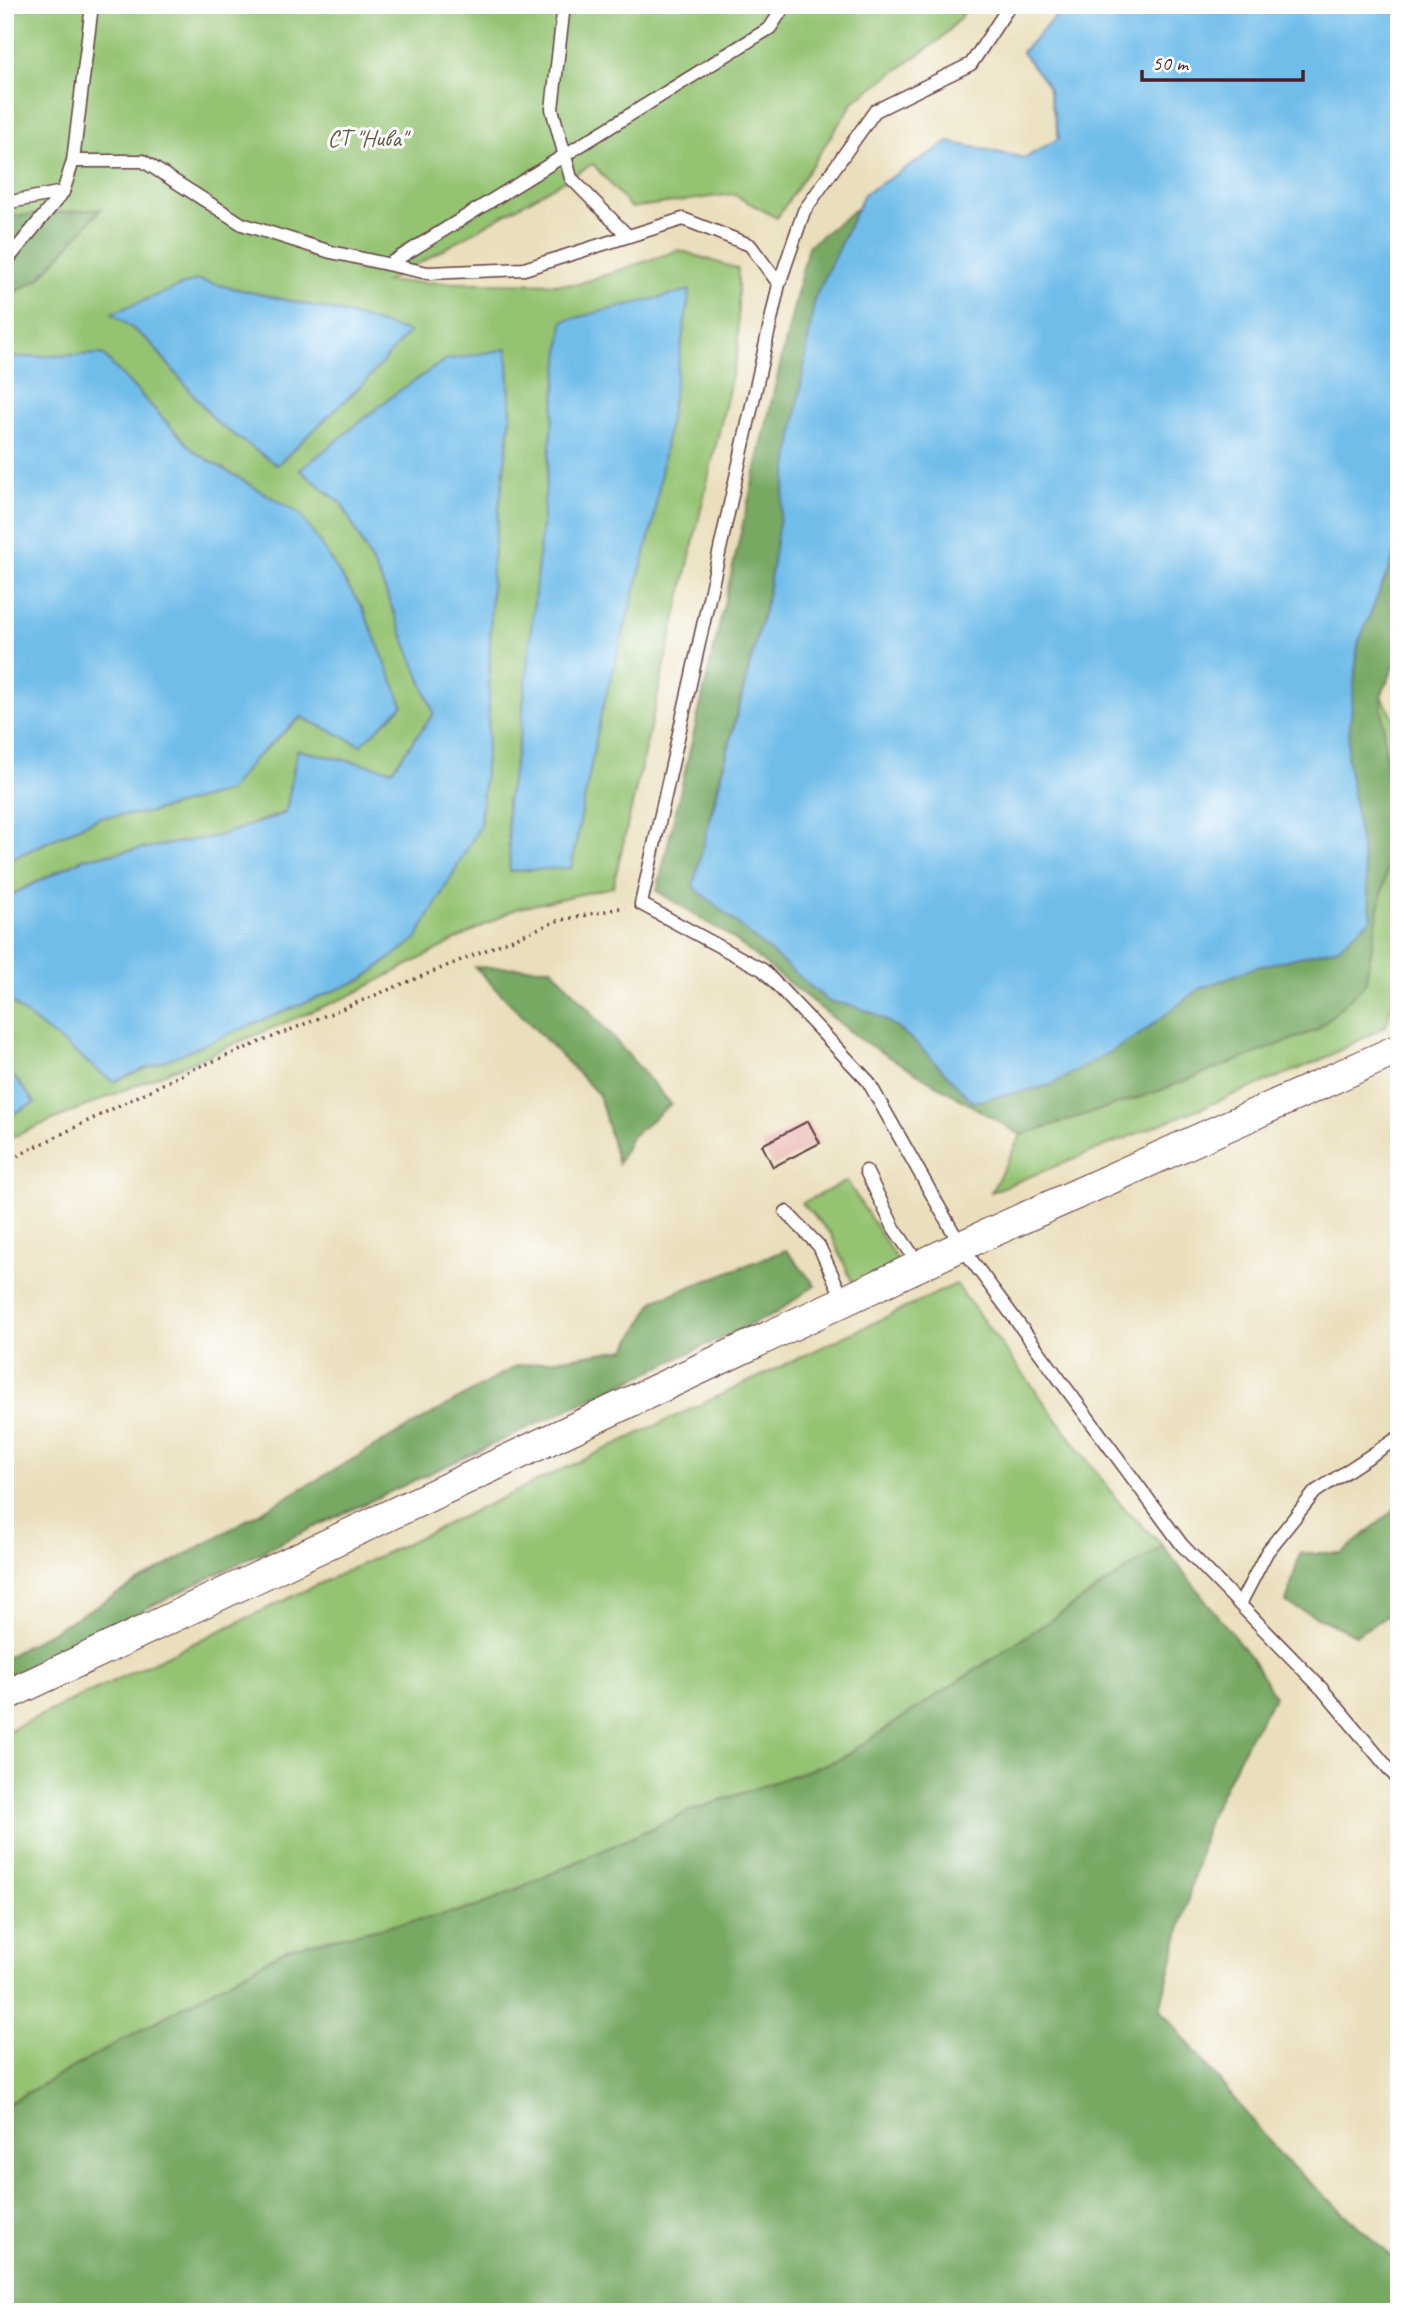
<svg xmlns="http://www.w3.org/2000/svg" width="1404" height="2317" font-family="Caveat,sans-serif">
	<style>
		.green { fill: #94c372; stroke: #6f714e; stroke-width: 2; fill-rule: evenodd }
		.forest { fill: #77a964; stroke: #606448; stroke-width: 2 }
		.water { fill: #71bdea; stroke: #5e6e8a; stroke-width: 2 }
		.building { fill: #e9b2ac }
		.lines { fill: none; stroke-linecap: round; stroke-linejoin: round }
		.service-casing { stroke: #623c41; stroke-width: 15 }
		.tertiary-casing { stroke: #623c41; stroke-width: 32 }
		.path { stroke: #623c41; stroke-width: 3.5; stroke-dasharray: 2 5; stroke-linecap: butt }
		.service { stroke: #fff; stroke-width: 12 }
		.tertiary { stroke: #fff; stroke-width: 30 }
		.labels { text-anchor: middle; stroke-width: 6; stroke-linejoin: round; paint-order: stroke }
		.park-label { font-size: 24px; fill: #645844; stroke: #fff }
	</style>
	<rect width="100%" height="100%" fill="#fff"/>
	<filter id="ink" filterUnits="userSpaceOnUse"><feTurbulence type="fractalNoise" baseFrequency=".0143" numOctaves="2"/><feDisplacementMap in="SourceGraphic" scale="14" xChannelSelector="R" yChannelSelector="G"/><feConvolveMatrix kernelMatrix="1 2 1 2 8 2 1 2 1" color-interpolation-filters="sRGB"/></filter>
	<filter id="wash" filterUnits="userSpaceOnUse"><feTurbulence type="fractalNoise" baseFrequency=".00686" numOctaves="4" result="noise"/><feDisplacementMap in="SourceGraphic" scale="28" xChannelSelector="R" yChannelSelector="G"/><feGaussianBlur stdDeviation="1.57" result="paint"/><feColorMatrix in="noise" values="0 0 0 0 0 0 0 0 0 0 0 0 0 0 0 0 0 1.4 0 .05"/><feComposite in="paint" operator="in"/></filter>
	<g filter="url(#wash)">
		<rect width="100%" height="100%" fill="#eadfbc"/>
		<!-- green -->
		<g class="green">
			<path d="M 5,5 L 971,5 L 942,38 L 854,101 L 777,218 L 733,194 L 631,208 L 593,164 L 386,282 L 578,284 L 679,250 L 738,269 L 738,350 L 613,887 L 515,909 L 351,995 L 5,1140 L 5,1117 L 35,1103 L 5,1066 L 5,995 L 21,1011 L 363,979 L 416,939 L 480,826 L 488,734 L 492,564 L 511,415 L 507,349 L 300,470 L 342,504 L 381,580 L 434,713 L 392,770 L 297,750 L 286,812 L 219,836 L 85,858 L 5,898 L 5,862 L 100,817 L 147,813 L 229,791 L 253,760 L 301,717 L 361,745 L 301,515 L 195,452 L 102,354 L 5,358 L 5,297 L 39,279 L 100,210 L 5,217 ZM 196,280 L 340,312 L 409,332 L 217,423 L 150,342 L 113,313 ZM 601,714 L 571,867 L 510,871 L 507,802 L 520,736 Z"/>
			<polygon points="1381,696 1399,727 1399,978 1386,1026 1321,1060 991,1192 1021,1135 1317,1030 1392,841"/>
			<polygon points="847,1181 905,1273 858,1295 831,1234 802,1203"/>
			<polygon points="956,1284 1121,1505 1163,1546 840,1759 688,1812 477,1907 289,1948 5,2105 5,1732"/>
		</g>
		<!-- forest -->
		<g class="forest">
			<path d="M 857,208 L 815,298 L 767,599 L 709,819 L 829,1002 C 894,1006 930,1058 973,1102 L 1136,1037 L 1199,989 L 1372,918 L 1347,756 L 1358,644 L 1399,544 L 1399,655 L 1381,696 L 1392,841 L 1365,984 L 1317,1030 L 1156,1092 L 1021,1135 L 861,1040 L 731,937 L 657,891 L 808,246 Z"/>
			<polygon points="101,209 39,279 5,297 5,217"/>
			<polygon points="475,967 552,968 671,1104 631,1137 618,1164 599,1095"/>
			<polygon points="786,1250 815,1285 776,1313 284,1541 5,1678 5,1658 516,1366 626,1349 655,1300"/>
			<polygon points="1399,1506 1399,1608 1356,1635 1286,1603 1300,1553 1342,1553"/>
			<polygon points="1163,1546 1251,1658 1275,1696 1249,1738 1208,1820 1160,2009 1283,2158 1399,2263 1399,2312 5,2312 5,2105 289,1948 477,1907 688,1812 840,1759"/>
		</g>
		<!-- water -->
		<g class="water">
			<path d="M 1066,5 L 1399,6 L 1399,544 L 1358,644 L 1347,756 L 1372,918 L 1337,948 L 1253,968 L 1199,989 L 1136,1037 L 1051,1085 L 973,1102 C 930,1059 894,1006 829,1002 L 693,886 L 767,599 L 815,298 L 864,194 L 949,142 L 1025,158 L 1059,138 L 1048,86 L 1022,52 Z"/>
			<polygon points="196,280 340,312 409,332 367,380 277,465 217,423 150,342 112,313"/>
			<polygon points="690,290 653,524 601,714 571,868 510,871 507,802 520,736 563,321"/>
			<polygon points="507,349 511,415 492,564 488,734 480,826 416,939 363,979 113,1082 21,1011 5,995 5,898 85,858 219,836 286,813 297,750 392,770 434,713 381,580 342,504 300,470 396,393 446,360"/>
			<polygon points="102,354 195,452 301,515 363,609 403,705 361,745 301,717 253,760 229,791 147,813 100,817 5,862 5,358"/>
			<polygon points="5,1066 35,1103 5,1117"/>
		</g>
		<g id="blocks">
			<!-- building -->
			<polygon class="building" points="808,1121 820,1143 773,1167 762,1145"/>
		</g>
	</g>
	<g filter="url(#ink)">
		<use href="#blocks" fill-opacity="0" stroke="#623c41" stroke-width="2"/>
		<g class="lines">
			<!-- service casing -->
			<g class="service-casing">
				<g id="service">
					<polyline points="92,5 73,161 143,161 242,224 331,252 428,273 524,269 683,219 750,245 779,284 641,904 763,970 868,1081 961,1246 1182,1545 1322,1689 1399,1781"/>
					<polyline points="564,5 552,109 571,178 628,236"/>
					<polyline points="5,203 63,192 73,161"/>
					<polyline points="5,263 63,192"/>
					<polyline points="389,264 770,28 785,5"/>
					<polyline points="779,284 804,211 875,111 971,64 1010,5"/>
					<polyline points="866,1171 894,1228 920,1266"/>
					<polyline points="786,1212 819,1246 844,1301"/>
					<polyline points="1240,1604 1267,1552 1315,1492 1399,1437"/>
				</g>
			</g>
			<!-- tertiary casing -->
			<g class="tertiary-casing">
				<polyline id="tertiary" points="5,1696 961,1246 1399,1049"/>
			</g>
			<!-- path -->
			<polyline class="path" points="5,1162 187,1072 557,921 625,907"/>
			<!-- service -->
			<use href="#service" class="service"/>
			<!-- tertiary -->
			<use href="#tertiary" class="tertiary"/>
		</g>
	</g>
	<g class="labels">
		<!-- park labels -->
		<g class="park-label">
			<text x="367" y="146">СТ "Нива"</text>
		</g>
	</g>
	<!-- margin -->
	<rect width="1404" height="2317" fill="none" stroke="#fff" stroke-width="28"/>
	<!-- scale -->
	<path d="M1142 70v10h161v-10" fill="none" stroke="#4a1f2b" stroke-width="3.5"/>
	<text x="1152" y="70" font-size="21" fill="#4a1f2b" stroke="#ffffff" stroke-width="5" paint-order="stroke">50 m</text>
</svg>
